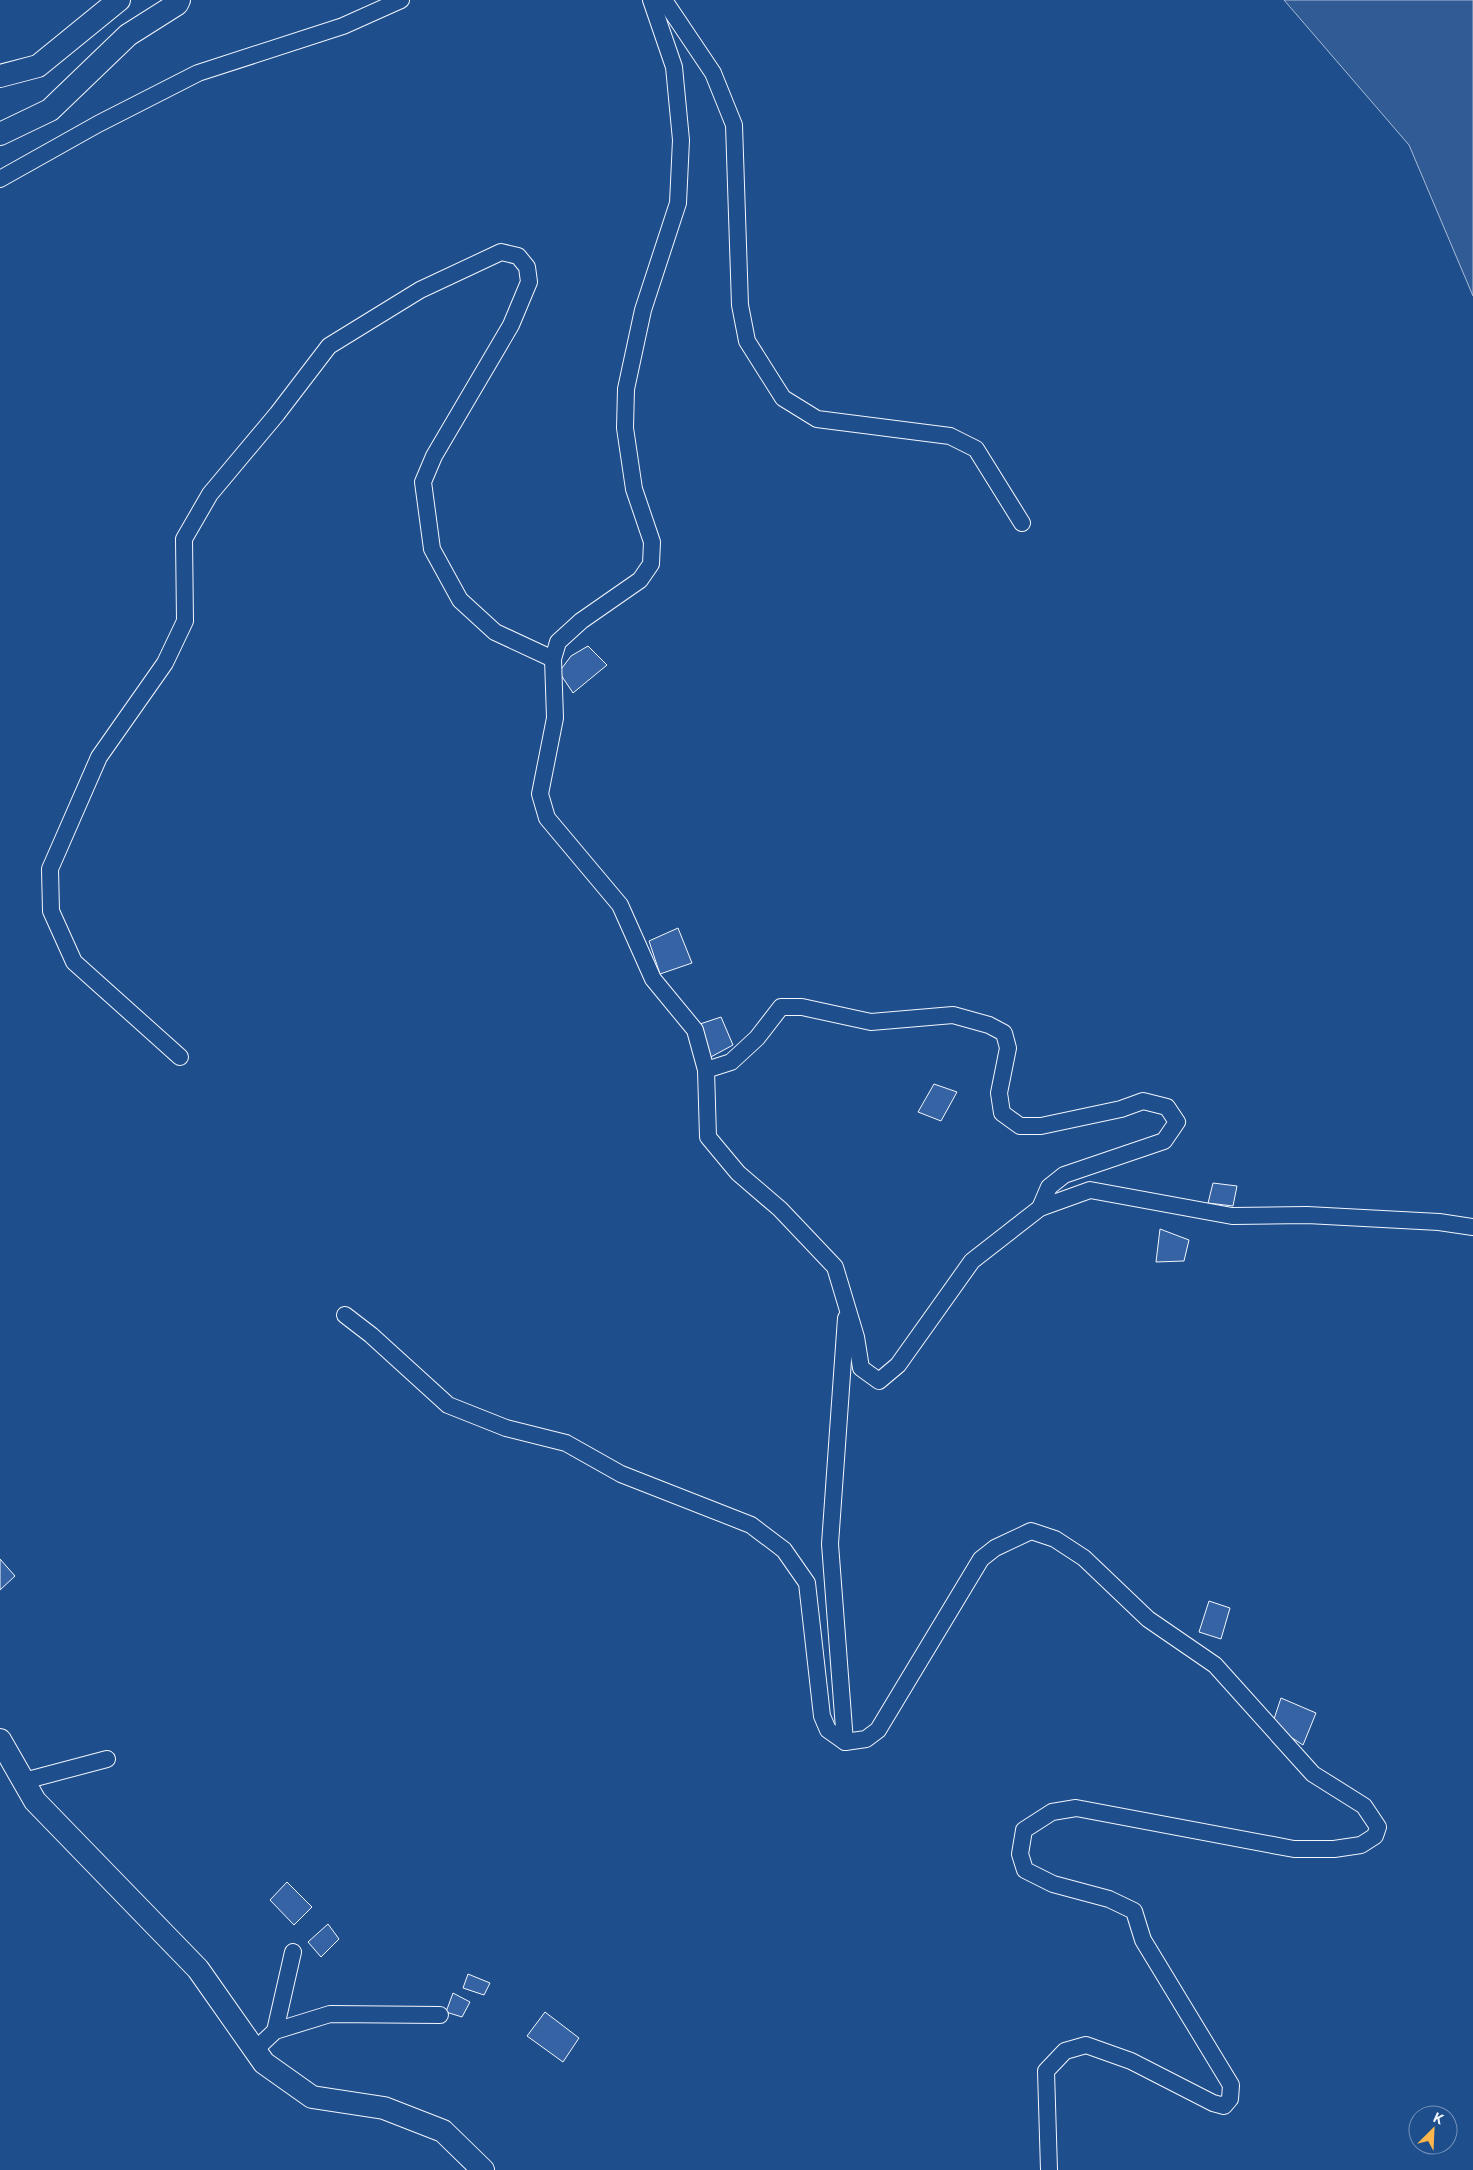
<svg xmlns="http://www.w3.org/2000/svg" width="1473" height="2170" font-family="Roboto,sans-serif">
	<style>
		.built { fill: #305b95; stroke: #a8bbd7 }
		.building { fill: #3563a3; stroke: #f2f6ff }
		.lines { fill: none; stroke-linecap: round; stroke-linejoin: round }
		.street-casing { stroke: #f2f6ff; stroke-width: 18 }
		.secondary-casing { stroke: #f2f6ff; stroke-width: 24 }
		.street { stroke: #1f4e8c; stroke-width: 16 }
		.secondary { stroke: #1f4e8c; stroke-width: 22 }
	</style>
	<rect width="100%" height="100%" fill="#1f4e8c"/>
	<!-- built -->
	<polygon class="built" points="1284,0 1473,0 1473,296 1409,145"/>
	<!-- building -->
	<g class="building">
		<polygon points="588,646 607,665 573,693 559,672 571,656"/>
		<polygon points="678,928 692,963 660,974 649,941"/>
		<polygon points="721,1017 733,1045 709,1058 697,1025"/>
		<polygon points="934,1084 957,1092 941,1121 918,1112"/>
		<polygon points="1213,1183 1237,1186 1233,1206 1208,1203"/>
		<polygon points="1160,1229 1189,1240 1184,1261 1156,1262"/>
		<polygon points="0,1559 15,1576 0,1590"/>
		<polygon points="1209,1601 1230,1608 1221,1639 1199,1632"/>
		<polygon points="1281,1698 1316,1713 1303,1745 1272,1725"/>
		<polygon points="287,1882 312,1907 294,1925 270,1900"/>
		<polygon points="328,1924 339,1939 321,1957 308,1942"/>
		<polygon points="468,1974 490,1983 484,1995 463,1988"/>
		<polygon points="453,1993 470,2002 462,2017 446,2012"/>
		<polygon points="545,2012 579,2038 563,2062 527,2036"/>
	</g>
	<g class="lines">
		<!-- street casing -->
		<g class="street-casing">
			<g id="street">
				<polyline points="651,0 674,67 681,140 678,203 643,310 626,389 625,428 634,489 652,542 651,564 640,580 581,621 558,642 553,659 555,718 540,794 547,818 620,905 653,979 695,1030 706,1070 708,1137 738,1173 780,1209 835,1267 856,1337 861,1368 879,1381 898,1365 972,1261 1040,1208 1090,1190 1232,1216 1307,1215 1439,1222 1473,1227"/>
				<polyline points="664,0 713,73 734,125 740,305 747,341 783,398 817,419 950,436 976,449 1022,523"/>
				<polyline points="0,179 98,124 198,73 343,26 401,0"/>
				<polyline points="180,1057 74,962 51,911 50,869 99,757 165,663 185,621 184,539 210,494 277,414 329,346 420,290 501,252 518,256 527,267 529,282 511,325 434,456 423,482 432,549 460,600 495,632 553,659"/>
				<polyline points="706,1070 731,1062 757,1038 781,1007 802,1007 871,1022 953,1015 989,1025 1004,1033 1008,1048 999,1093 1002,1113 1020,1126 1041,1126 1121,1109 1143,1101 1167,1107 1177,1122 1164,1141 1064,1175 1049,1187 1040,1208"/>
				<polyline points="345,1315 371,1335 448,1405 506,1428 566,1443 621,1474 751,1525 784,1550 807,1583 822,1716 828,1730 845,1742 866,1739 878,1730 981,1559 995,1548 1031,1531 1055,1539 1084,1558 1148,1619 1215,1665 1313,1774 1364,1806 1378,1827 1375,1836 1361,1845 1334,1849 1294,1849 1076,1808 1052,1812 1024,1830 1020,1854 1025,1870 1053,1884 1109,1899 1134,1911 1143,1940 1231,2085 1230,2099 1224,2106 1213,2103 1131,2061 1086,2045 1065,2051 1046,2071 1049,2170"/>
				<polyline points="845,1742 830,1544 846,1318"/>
				<polyline points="24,1781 107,1759"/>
				<polyline points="275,2031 293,1952"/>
				<polyline points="255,2050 275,2031 330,2014 440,2015"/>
			</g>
		</g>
		<!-- secondary casing -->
		<g class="secondary-casing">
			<g id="secondary">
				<polyline points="0,76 38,66 119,0"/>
				<polyline points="0,134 50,110 128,35 177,4 179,0"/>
				<polyline points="0,1740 35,1801 198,1969 264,2063 312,2097 384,2108 443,2131 483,2170"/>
			</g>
		</g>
		<!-- street -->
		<use href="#street" class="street"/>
		<!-- secondary -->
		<use href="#secondary" class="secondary"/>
	</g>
	<!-- north arrow -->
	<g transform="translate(1433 2130) rotate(24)"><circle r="24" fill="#1f4e8c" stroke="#7391ba"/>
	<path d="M0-4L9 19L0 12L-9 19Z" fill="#ffb74d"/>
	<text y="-8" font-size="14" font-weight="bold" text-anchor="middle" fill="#f2f6ff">K</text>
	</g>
</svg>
